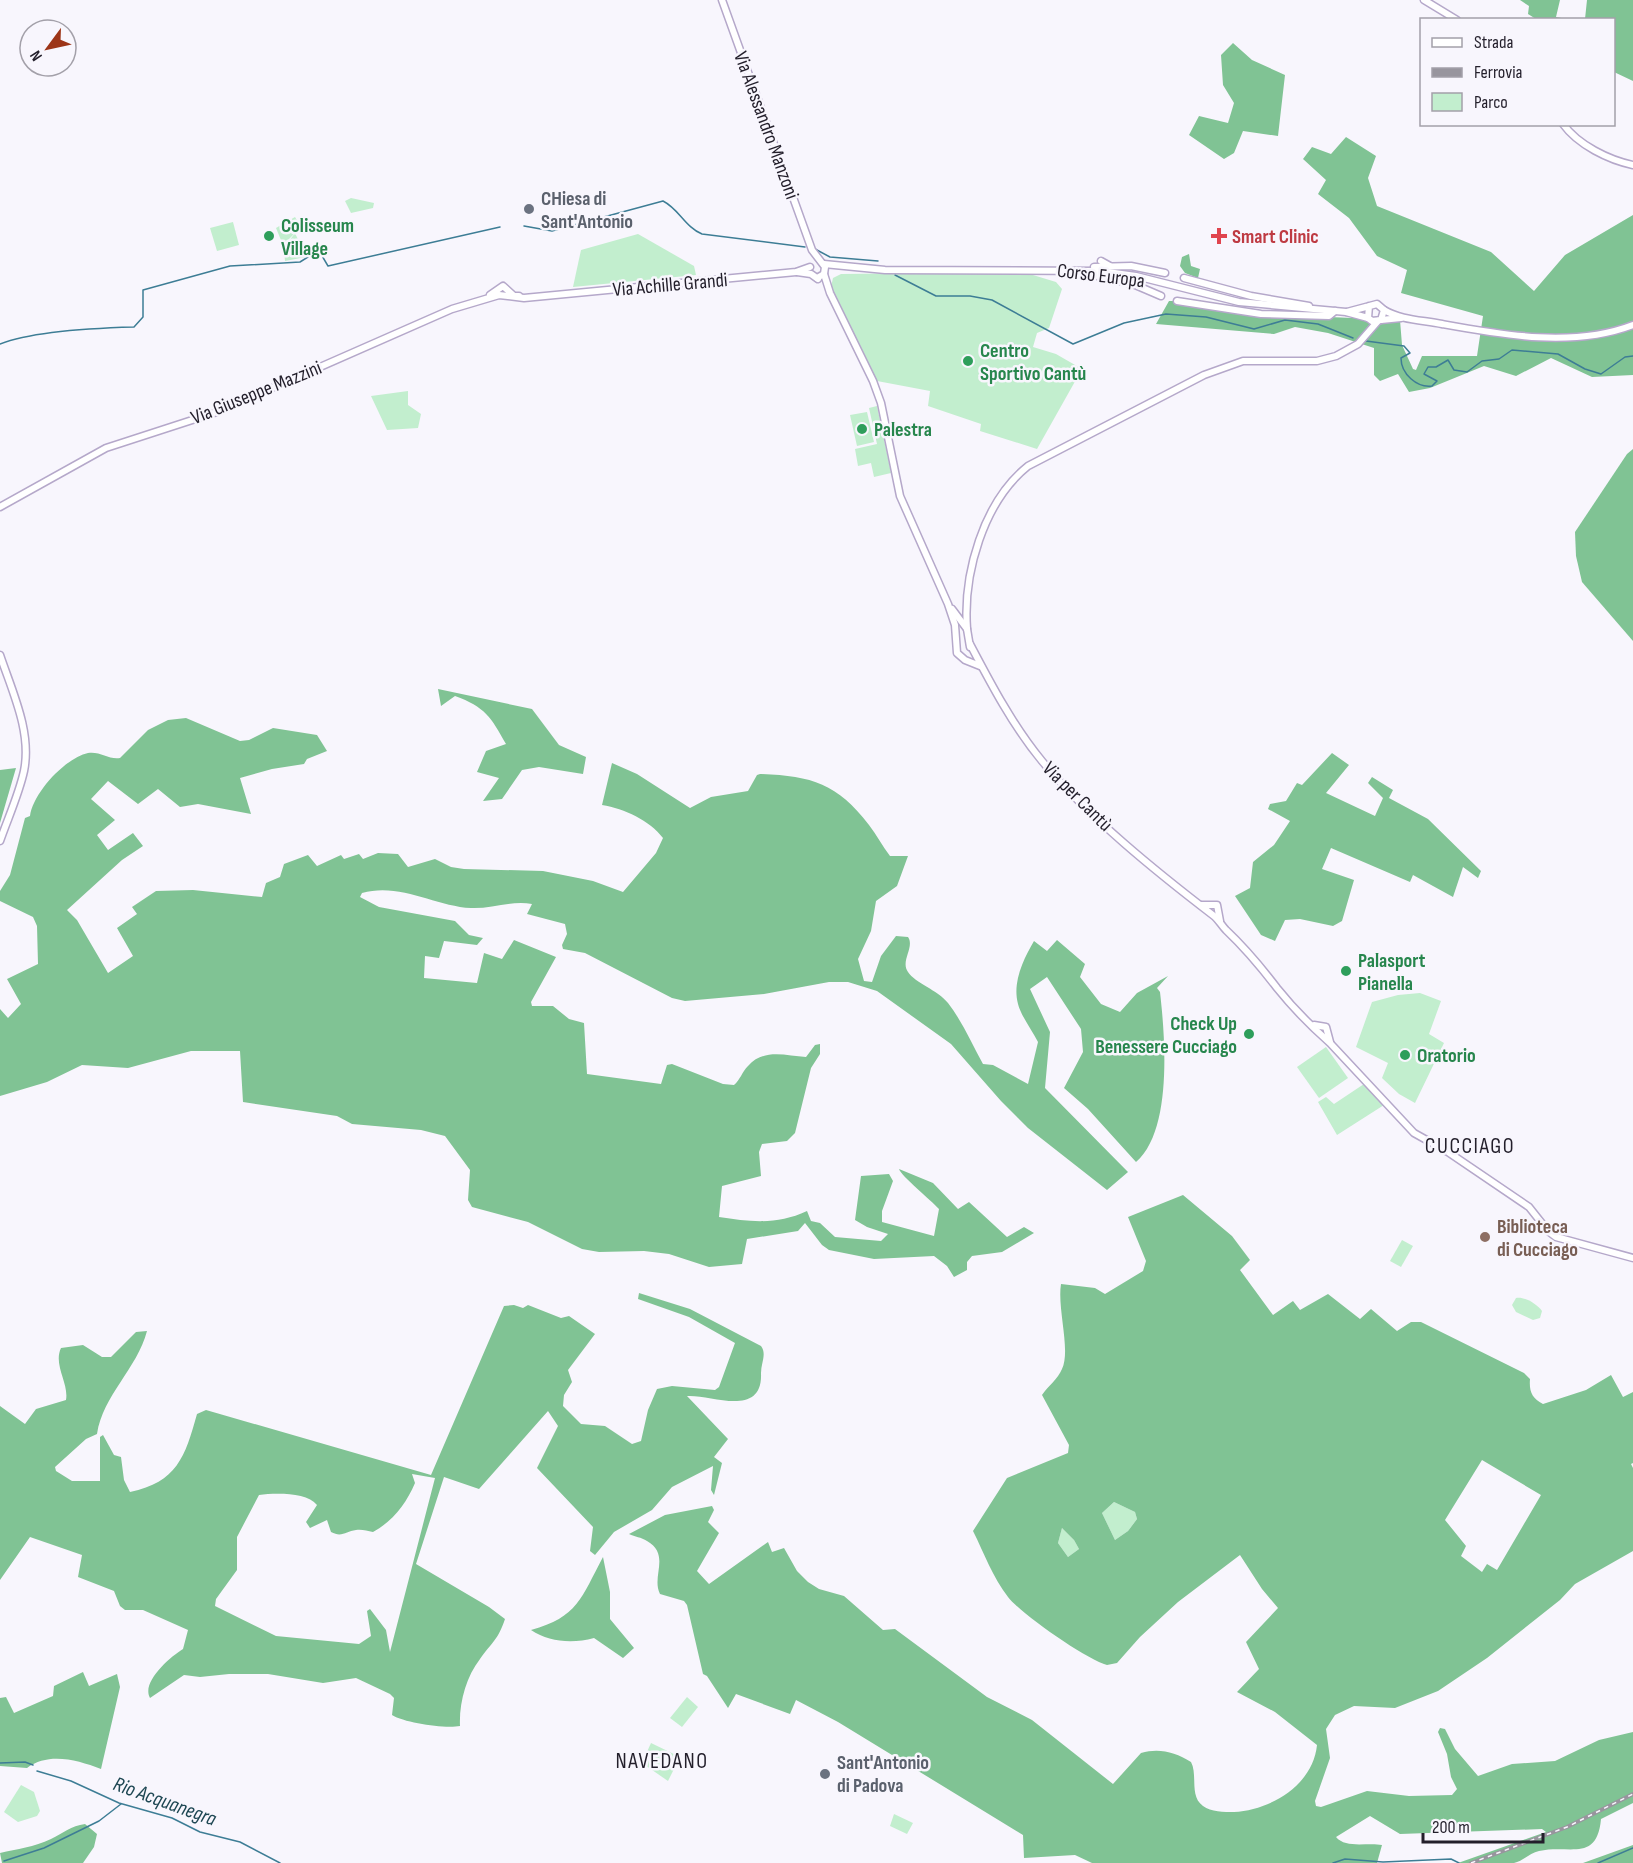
<svg xmlns="http://www.w3.org/2000/svg" width="1633" height="1863" font-family="'Sofia Sans Condensed',sans-serif">
	<style>
		.green { fill: #c2eece }
		.forest { fill: #80c394; fill-rule: evenodd }
		.lines { fill: none; stroke-linecap: round; stroke-linejoin: round }
		.stream { stroke: #3d7d95; stroke-width: 1.5 }
		.secondary-casing { stroke: #b5a8ca; stroke-width: 9 }
		.secondary { stroke: #fff; stroke-width: 6 }
		.rail-casing { stroke: #98959e; stroke-width: 4 }
		.rail { stroke: #f8f6fd; stroke-width: 1.5; stroke-dasharray: 4.5; stroke-linecap: butt }
		.worship-dot { fill: #6b7280; stroke: #f8f6fd; stroke-width: 2 }
		.leisure-dot { fill: #2e9e5b; stroke: #f8f6fd; stroke-width: 2 }
		.health-dot { fill: #e0444e; stroke: #f8f6fd; stroke-width: 2 }
		.education-dot { fill: #8d6e63; stroke: #f8f6fd; stroke-width: 2 }
		.labels { text-anchor: middle; stroke-width: 5; stroke-linejoin: round; paint-order: stroke }
		.street-label { font-size: 20px; fill: #231f2b; stroke: #f8f6fd }
		.worship-label { font-size: 20px; font-weight: bold; fill: #5b616d; stroke: #f8f6fd; text-anchor: start }
		.leisure-label { font-size: 20px; font-weight: bold; fill: #27864d; stroke: #f8f6fd; text-anchor: start }
		.health-label { font-size: 20px; font-weight: bold; fill: #be3a42; stroke: #f8f6fd; text-anchor: start }
		.education-label { font-size: 20px; font-weight: bold; fill: #785e54; stroke: #f8f6fd; text-anchor: start }
		.water-label { font-size: 21px; font-style: italic; fill: #1e4753; stroke: #f8f6fd }
		.quarter-label { font-size: 22px; letter-spacing: 1.5px; fill: #231f2b; stroke: #f8f6fd }
	</style>
	<rect width="100%" height="100%" fill="#f8f6fd"/>
	<!-- green -->
	<g class="green">
		<polygon points="351,198 374,203 373,208 351,213 345,201"/>
		<polygon points="295,217 301,227 283,245 276,228"/>
		<polygon points="233,222 239,245 217,251 210,228"/>
		<polygon points="295,233 306,257 285,261 284,248"/>
		<polygon points="638,234 694,266 696,275 573,287 581,250"/>
		<polygon points="1023,272 1056,282 1062,289 1049,328 1037,333 1033,347 1056,354 1082,369 1037,449 980,431 981,424 928,406 930,391 877,381 831,287 833,278 841,274"/>
		<polygon points="408,391 408,405 421,414 418,428 387,430 371,396"/>
		<polygon points="877,406 891,473 874,477 871,463 858,466 855,449 877,444 869,408"/>
		<polygon points="867,412 874,442 857,446 850,415"/>
		<polygon points="1420,993 1441,1001 1429,1034 1444,1043 1415,1103 1399,1094 1382,1078 1388,1063 1356,1047 1372,1002 1398,995"/>
		<polygon points="1326,1047 1348,1078 1319,1098 1297,1067"/>
		<polygon points="1364,1084 1384,1105 1337,1135 1318,1102 1326,1097 1334,1104"/>
		<polygon points="1402,1240 1413,1246 1401,1267 1390,1261"/>
		<path d="M 1516,1298 C 1524,1296 1537,1304 1542,1311 L 1540,1318 L 1533,1320 L 1516,1312 L 1512,1305 Z"/>
		<polygon points="1114,1502 1135,1512 1137,1519 1128,1531 1115,1540 1102,1513"/>
		<polygon points="1062,1528 1074,1540 1079,1549 1068,1557 1058,1543"/>
		<polygon points="687,1697 698,1707 682,1727 670,1718"/>
		<polygon points="651,1743 680,1757 668,1781 642,1763"/>
		<polygon points="21,1785 34,1792 40,1811 37,1816 18,1822 4,1812"/>
		<polygon points="894,1814 913,1823 907,1834 890,1826"/>
	</g>
	<!-- forest -->
	<g class="forest">
		<polygon points="1520,0 1560,0 1556,17 1567,19 1536,19 1528,14 1529,6"/>
		<polygon points="1587,0 1633,0 1633,81 1614,72 1614,20 1585,19"/>
		<polygon points="1233,43 1252,60 1285,75 1278,136 1243,131 1234,153 1224,159 1189,135 1199,116 1228,123 1234,103 1223,85 1221,55"/>
		<polygon points="1346,137 1376,156 1368,178 1377,206 1491,252 1534,291 1565,255 1633,215 1633,375 1592,377 1551,358 1516,376 1484,366 1430,388 1409,392 1398,374 1380,381 1374,375 1374,348 1328,333 1295,327 1274,334 1156,324 1169,301 1177,301 1261,314 1400,320 1402,345 1413,369 1416,370 1422,356 1477,356 1483,316 1401,293 1407,270 1377,256 1349,218 1318,194 1326,180 1303,159 1312,147 1331,154"/>
		<polygon points="1189,254 1191,266 1200,269 1198,278 1185,273 1180,266 1182,257"/>
		<polygon points="1633,449 1633,641 1582,582 1576,556 1575,532 1627,454"/>
		<path d="M 438,689 L 532,709 L 559,745 L 586,757 L 583,774 L 539,767 L 522,770 L 502,799 L 483,801 L 499,778 L 477,772 L 486,751 L 506,744 C 491,717 485,707 455,696 L 441,706 Z"/>
		<path d="M 186,718 L 240,741 L 249,740 L 273,728 L 317,735 L 327,751 L 307,759 L 304,764 L 272,769 L 240,778 L 251,814 L 198,804 L 180,807 L 158,789 L 138,804 L 108,781 L 91,799 L 115,820 L 97,835 L 108,850 L 133,833 L 143,846 L 122,860 L 67,910 L 77,920 L 108,973 L 133,956 L 117,928 L 137,914 L 132,907 L 156,891 L 193,890 L 262,897 L 266,883 L 280,877 L 284,864 L 308,855 L 317,866 L 341,855 L 344,859 L 359,854 L 363,859 L 378,853 L 398,854 L 408,867 L 435,859 L 451,867 L 464,869 L 543,871 L 593,881 L 623,892 L 656,853 L 663,838 C 649,820 625,809 602,805 L 612,763 L 637,774 L 690,808 L 711,797 L 748,791 L 757,775 L 760,774 C 811,776 837,783 869,825 C 877,835 882,846 890,856 L 908,856 L 897,886 L 876,901 L 871,931 L 858,959 L 864,981 L 872,982 L 881,956 L 896,936 L 908,937 C 915,947 900,961 908,972 C 915,983 938,990 948,1003 C 962,1021 972,1044 983,1064 L 993,1065 L 1028,1084 L 1038,1042 C 1032,1030 1021,1016 1018,1004 C 1012,982 1024,958 1034,941 L 1047,951 L 1057,940 L 1085,964 L 1080,977 L 1101,1004 L 1120,1012 L 1137,993 L 1168,976 L 1157,988 L 1160,992 C 1165,1036 1173,1130 1136,1162 L 1088,1109 L 1064,1088 L 1083,1052 L 1081,1029 L 1047,977 L 1030,989 L 1050,1032 L 1045,1088 L 1128,1172 L 1107,1190 L 1028,1128 L 1001,1101 L 951,1044 L 877,991 L 848,982 L 829,982 L 764,994 L 685,1001 L 672,998 L 585,953 L 563,949 L 562,945 L 567,934 L 565,924 L 527,914 L 532,904 C 512,900 491,909 471,908 C 435,906 399,882 362,893 L 360,897 L 379,907 L 455,921 L 469,935 L 483,938 L 477,945 L 444,941 L 439,958 L 425,956 L 424,978 L 477,983 L 484,953 L 502,959 L 514,940 L 556,957 L 531,1002 L 532,1006 L 553,1006 L 569,1019 L 584,1023 L 587,1074 L 661,1084 L 667,1065 L 672,1064 L 723,1084 L 734,1085 C 740,1080 742,1072 748,1066 C 764,1048 786,1056 806,1057 L 815,1045 L 820,1044 L 820,1054 L 811,1068 L 795,1133 L 787,1141 L 762,1144 L 759,1152 L 761,1176 L 722,1186 L 719,1217 C 751,1222 777,1225 807,1211 L 811,1221 L 820,1223 L 835,1237 L 881,1241 L 888,1234 L 867,1227 L 855,1220 L 861,1176 L 889,1174 L 893,1181 L 882,1211 L 882,1222 L 934,1236 L 939,1209 C 931,1200 901,1176 899,1169 L 933,1183 L 958,1209 L 969,1202 L 1007,1237 L 1024,1227 L 1034,1233 L 1002,1252 L 972,1256 L 967,1262 L 967,1270 L 954,1277 L 947,1266 L 934,1256 L 874,1259 L 829,1250 L 822,1245 L 805,1223 L 798,1231 L 747,1239 L 742,1264 L 709,1267 L 669,1254 L 644,1251 L 599,1252 L 582,1249 L 528,1222 L 472,1207 L 468,1200 L 470,1170 L 445,1136 L 421,1130 L 352,1124 L 337,1116 L 243,1102 L 240,1051 L 191,1051 L 128,1068 L 82,1065 L 47,1082 L 0,1096 L 0,1009 L 8,1018 L 21,1004 L 7,979 L 38,964 L 37,926 L 33,917 L 0,901 L 0,891 L 10,875 L 25,818 L 30,816 C 33,793 65,758 88,753 C 100,751 109,760 120,758 L 148,730 L 168,720 Z"/>
		<polygon points="1332,753 1349,765 1326,793 1375,816 1383,798 1368,783 1372,777 1393,790 1389,798 1428,819 1481,871 1478,878 1463,867 1453,897 1413,875 1410,882 1331,848 1322,869 1354,880 1342,921 1333,926 1300,919 1285,920 1275,941 1261,935 1235,896 1250,888 1253,862 1274,845 1290,821 1268,809 1270,804 1286,801 1297,783 1302,785"/>
		<polygon points="16,768 0,823 0,770"/>
		<path d="M 1183,1195 L 1232,1236 L 1250,1260 L 1240,1270 L 1273,1315 L 1293,1301 L 1300,1310 L 1328,1294 L 1360,1319 L 1371,1309 L 1397,1331 L 1411,1322 L 1421,1322 L 1524,1373 L 1530,1379 C 1529,1392 1532,1398 1543,1404 L 1586,1390 L 1611,1375 L 1623,1397 L 1633,1392 L 1633,1463 L 1631,1464 L 1633,1468 L 1633,1551 L 1575,1584 L 1560,1600 L 1487,1658 L 1438,1691 L 1395,1708 L 1354,1706 L 1335,1715 L 1326,1729 L 1330,1758 L 1315,1801 L 1316,1806 L 1321,1807 L 1367,1791 L 1409,1796 L 1452,1795 L 1457,1789 L 1451,1777 L 1447,1754 L 1438,1732 L 1440,1728 L 1445,1729 L 1455,1749 L 1478,1776 L 1512,1764 L 1555,1761 L 1599,1740 L 1633,1732 L 1633,1803 L 1601,1819 C 1597,1863 1569,1844 1539,1851 C 1530,1853 1523,1861 1514,1863 C 1497,1863 1475,1863 1458,1863 L 1546,1832 L 1542,1829 L 1400,1834 L 1370,1816 L 1336,1837 C 1346,1849 1368,1842 1382,1845 L 1377,1863 L 1092,1863 L 1075,1855 L 1024,1858 L 1023,1835 L 838,1722 L 796,1700 L 790,1714 L 736,1694 L 728,1708 L 707,1676 L 703,1674 L 687,1605 L 684,1601 L 660,1594 C 651,1576 671,1555 647,1541 C 641,1537 635,1537 629,1534 L 665,1515 L 712,1506 L 714,1510 L 708,1522 L 719,1533 L 697,1571 L 709,1584 L 768,1542 L 772,1552 L 784,1548 L 797,1571 L 808,1582 L 819,1589 L 844,1596 L 883,1630 L 895,1629 L 987,1697 L 1032,1720 L 1113,1784 L 1141,1753 C 1159,1748 1175,1752 1191,1762 C 1198,1775 1189,1796 1203,1806 C 1211,1812 1224,1812 1234,1812 C 1271,1810 1313,1785 1317,1745 L 1275,1712 L 1237,1692 L 1259,1669 L 1246,1642 L 1278,1608 L 1262,1589 L 1240,1555 L 1178,1602 L 1140,1637 L 1117,1663 L 1107,1665 C 1087,1660 1021,1614 1008,1597 C 993,1578 984,1553 973,1531 L 1007,1478 L 1068,1453 L 1069,1445 L 1042,1395 C 1048,1386 1058,1379 1062,1369 C 1071,1350 1057,1309 1061,1284 L 1095,1288 L 1105,1294 L 1143,1271 L 1146,1261 L 1128,1217 ZM 1482,1460 L 1541,1495 L 1497,1570 L 1487,1564 L 1482,1572 L 1461,1556 L 1466,1546 L 1445,1520 ZM 1114,1502 L 1135,1512 L 1137,1519 L 1128,1531 L 1115,1540 L 1102,1513 ZM 1062,1528 L 1074,1540 L 1079,1549 L 1068,1557 L 1058,1543 Z"/>
		<path d="M 639,1293 L 690,1309 L 761,1346 C 767,1354 761,1363 761,1373 C 763,1419 710,1394 687,1396 L 728,1439 L 714,1457 L 722,1463 L 714,1495 L 711,1490 L 713,1466 L 672,1487 L 652,1510 L 614,1532 L 595,1555 L 590,1551 L 593,1527 L 537,1468 L 558,1426 L 548,1411 L 479,1489 L 444,1477 L 416,1564 L 489,1607 L 505,1619 C 498,1640 492,1642 480,1659 C 466,1677 459,1703 460,1726 C 445,1729 405,1723 392,1715 L 394,1698 L 390,1694 L 356,1678 L 323,1683 L 268,1674 L 229,1674 L 200,1677 L 184,1675 L 150,1698 C 141,1682 170,1657 183,1649 L 188,1630 L 143,1610 L 125,1610 L 120,1606 L 114,1591 L 78,1577 L 82,1555 L 30,1537 L 0,1580 L 0,1406 L 25,1424 L 36,1409 L 66,1400 C 69,1383 53,1365 61,1348 L 83,1345 L 102,1357 L 111,1357 L 136,1332 L 147,1331 C 137,1369 103,1395 97,1434 L 86,1439 L 55,1467 L 56,1471 L 72,1481 L 100,1481 L 100,1437 L 103,1435 L 114,1455 L 121,1457 L 124,1480 L 130,1492 C 177,1482 185,1457 197,1414 L 206,1410 L 431,1475 L 504,1306 L 514,1305 L 523,1308 L 528,1305 L 561,1318 L 569,1316 L 595,1334 L 568,1370 L 572,1382 L 564,1395 L 563,1406 L 581,1424 L 605,1426 L 632,1444 L 641,1441 L 648,1410 L 657,1389 L 672,1386 L 715,1390 L 719,1387 L 735,1343 L 689,1317 L 638,1299 ZM 412,1474 L 435,1478 L 390,1652 L 386,1630 L 370,1609 L 367,1611 L 371,1636 L 359,1644 L 276,1636 L 215,1606 L 216,1599 L 237,1570 L 237,1537 L 259,1495 C 275,1493 307,1492 317,1505 L 306,1522 L 310,1528 L 327,1520 L 331,1532 C 342,1538 346,1531 356,1530 C 362,1529 367,1531 373,1532 C 393,1521 406,1504 415,1483 Z"/>
		<path d="M 603,1557 L 610,1592 L 610,1619 L 634,1648 L 623,1658 L 594,1638 C 572,1644 549,1642 531,1630 C 578,1617 581,1598 603,1557 Z"/>
		<path d="M 83,1672 L 89,1686 L 117,1674 L 120,1687 L 101,1769 C 77,1760 49,1752 27,1768 L 0,1766 L 0,1698 L 6,1697 L 14,1713 L 53,1696 L 54,1686 Z"/>
		<path d="M 85,1824 L 97,1834 L 94,1847 L 83,1863 L 2,1863 L 0,1853 C 17,1849 34,1847 51,1839 C 63,1833 71,1826 85,1824 Z"/>
		<polygon points="1633,1845 1633,1863 1583,1863"/>
	</g>
	<g class="lines">
		<!-- stream -->
		<g class="stream">
			<path d="M 524,226 L 552,231 L 663,201 C 679,209 685,227 702,234 L 805,247"/>
			<polyline points="815,249 830,257 878,261"/>
			<polyline points="895,275 936,296 970,296 992,300 1073,344 1124,323 1166,314 1206,317 1254,329 1285,320 1318,324 1353,338"/>
			<path d="M 1366,341 L 1404,346 L 1410,353 L 1401,358 C 1401,374 1417,388 1432,386 L 1437,381 L 1424,374 L 1428,367 L 1436,367 L 1448,360 L 1454,370 L 1467,372 L 1482,361 L 1499,359 L 1512,350 L 1558,354 L 1585,369 L 1601,374 L 1625,357 L 1633,356"/>
			<path d="M 0,344 C 33,331 97,328 134,327 L 143,317 L 143,290 L 230,266 L 300,262 L 316,252 L 321,254 L 328,266 L 500,227"/>
			<polyline points="0,1763 25,1762 33,1765"/>
			<polyline points="37,1771 71,1781 119,1803 172,1818 200,1832 240,1842 280,1863"/>
			<polyline points="4,1861 44,1848 99,1821 121,1804"/>
			<polyline points="1333,1863 1345,1859 1383,1862 1451,1859 1459,1863"/>
			<polyline points="1598,1863 1633,1848"/>
		</g>
		<!-- secondary casing -->
		<g class="secondary-casing">
			<g id="secondary">
				<polyline points="722,0 812,250 825,267 824,274 817,278"/>
				<polyline points="1424,0 1457,20"/>
				<path d="M 1563,124 C 1578,145 1609,160 1633,165"/>
				<polyline points="1101,261 1110,266"/>
				<polyline points="824,264 885,270 1100,271 1136,276 1239,302 1346,312 1368,318"/>
				<polyline points="1094,267 1131,266 1165,273"/>
				<polyline points="797,272 811,274 818,279"/>
				<polyline points="1085,273 1133,284 1161,296"/>
				<polyline points="824,274 830,293 873,381 881,403 900,496 948,604 955,625 957,653 965,660 980,666"/>
				<polyline points="1184,278 1251,296 1309,306"/>
				<polyline points="490,295 503,286 514,296 519,296"/>
				<polyline points="1177,301 1261,314 1329,316 1335,311"/>
				<path d="M 1384,310 C 1401,320 1422,320 1442,324 C 1503,335 1573,348 1633,325"/>
				<polyline points="1347,312 1377,304 1384,310 1381,320 1372,321 1368,318 1369,306"/>
				<polyline points="1381,320 1401,318"/>
				<polyline points="0,507 106,448 220,411 452,309 499,295 524,298 796,272 810,267"/>
				<polyline points="952,609 967,629 970,647"/>
				<path d="M 967,629 C 963,574 983,502 1028,466 L 1204,375 L 1243,361 L 1317,361 L 1336,356 L 1358,344 L 1378,321"/>
				<path d="M 970,644 C 991,684 1013,726 1042,761 C 1088,817 1158,873 1214,916 C 1218,919 1222,926 1226,930 C 1245,948 1261,967 1277,988 C 1293,1008 1312,1027 1330,1043 L 1414,1133 L 1448,1152 L 1529,1207 L 1548,1231 L 1556,1237 L 1633,1258"/>
				<path d="M 0,655 C 12,691 32,732 24,771 C 19,794 8,818 0,841"/>
				<polyline points="1201,905 1217,905 1220,921"/>
				<polyline points="1314,1025 1326,1027 1330,1042"/>
			</g>
		</g>
		<!-- secondary -->
		<use href="#secondary" class="secondary"/>
		<!-- rail casing -->
		<g class="rail-casing">
			<polyline id="rail" points="1471,1863 1567,1827 1633,1794"/>
		</g>
		<!-- rail -->
		<use href="#rail" class="rail"/>
	</g>
	<!-- markers -->
	<g class="worship-dot">
		<circle cx="529" cy="209" r="6"/>
		<circle cx="825" cy="1774" r="6"/>
	</g>
	<g class="leisure-dot">
		<circle cx="269" cy="236" r="6"/>
		<circle cx="968" cy="361" r="6"/>
		<circle cx="862" cy="429" r="6"/>
		<circle cx="1346" cy="971" r="6"/>
		<circle cx="1249" cy="1034" r="6"/>
		<circle cx="1405" cy="1055" r="6"/>
	</g>
	<path class="health-dot" d="M1216 227h6v6h6v6h-6v6h-6v-6h-6v-6h6z"/>
	<circle class="education-dot" cx="1485" cy="1237" r="6"/>
	<g class="labels">
		<!-- street labels -->
		<g class="street-label">
			<text transform="translate(767 125) rotate(70)" y="7">Via Alessandro Manzoni</text>
			<text transform="translate(1101 275) rotate(7)" y="7">Corso Europa</text>
			<text transform="translate(670 284) rotate(-5)" y="7">Via Achille Grandi</text>
			<text transform="translate(256 392) rotate(-22)" y="7">Via Giuseppe Mazzini</text>
			<text transform="translate(1078 796) rotate(45)" y="7">Via per Cantù</text>
		</g>
		<!-- worship labels -->
		<g class="worship-label">
			<text x="541" y="205">CHiesa di<tspan x="541" dy="23">Sant'Antonio</tspan></text>
			<text x="837" y="1769">Sant'Antonio<tspan x="837" dy="23">di Padova</tspan></text>
		</g>
		<!-- leisure labels -->
		<g class="leisure-label">
			<text x="281" y="232">Colisseum<tspan x="281" dy="23">Village</tspan></text>
			<text x="980" y="357">Centro<tspan x="980" dy="23">Sportivo Cantù</tspan></text>
			<text x="874" y="436">Palestra</text>
			<text x="1358" y="967">Palasport<tspan x="1358" dy="23">Pianella</tspan></text>
			<text x="1237" y="1030" text-anchor="end">Check Up<tspan x="1237" dy="23">Benessere Cucciago</tspan></text>
			<text x="1417" y="1062">Oratorio</text>
		</g>
		<!-- health labels -->
		<g class="health-label">
			<text x="1232" y="243">Smart Clinic</text>
		</g>
		<!-- education labels -->
		<g class="education-label">
			<text x="1497" y="1233">Biblioteca<tspan x="1497" dy="23">di Cucciago</tspan></text>
		</g>
		<!-- water labels -->
		<g class="water-label">
			<text transform="translate(165 1801) rotate(20)" y="7">Rio Acquanegra</text>
		</g>
		<!-- quarter labels -->
		<g class="quarter-label">
			<text x="1470" y="1153">CUCCIAGO</text>
			<text x="662" y="1768">NAVEDANO</text>
		</g>
	</g>
	<!-- legend -->
	<rect x="1420" y="18" width="195" height="108" fill="#f8f6fd" stroke="#a3a0a9" stroke-width="1.5"/>
	<rect x="1432" y="38" width="30" height="9" fill="#ffffff" stroke="#a3a0a9" stroke-width="1.5"/>
	<text x="1474" y="48" font-size="18" fill="#231f2b">Strada</text>
	<rect x="1432" y="68" width="30" height="9" fill="#98959e" stroke="#a3a0a9" stroke-width="1.5"/>
	<text x="1474" y="78" font-size="18" fill="#231f2b">Ferrovia</text>
	<rect x="1432" y="93" width="30" height="18" fill="#c2eece" stroke="#a3a0a9" stroke-width="1.5"/>
	<text x="1474" y="108" font-size="18" fill="#231f2b">Parco</text>
	<!-- north arrow -->
	<g transform="translate(48 48) rotate(237)"><circle r="28" fill="#f8f6fd" stroke="#a3a0a9" stroke-width="1.5"/>
	<path d="M0-4.5L10 22L0 15L-10 22Z" fill="#9d3518"/>
	<text y="-9" font-size="16" font-weight="bold" text-anchor="middle" fill="#231f2b">N</text>
	</g>
	<!-- scale -->
	<path d="M1423 1833v9h120v-9" fill="none" stroke="#231f2b" stroke-width="3"/>
	<text x="1432" y="1833" font-size="18" fill="#231f2b" stroke="#f8f6fd" stroke-width="4.5" paint-order="stroke">200 m</text>
</svg>
